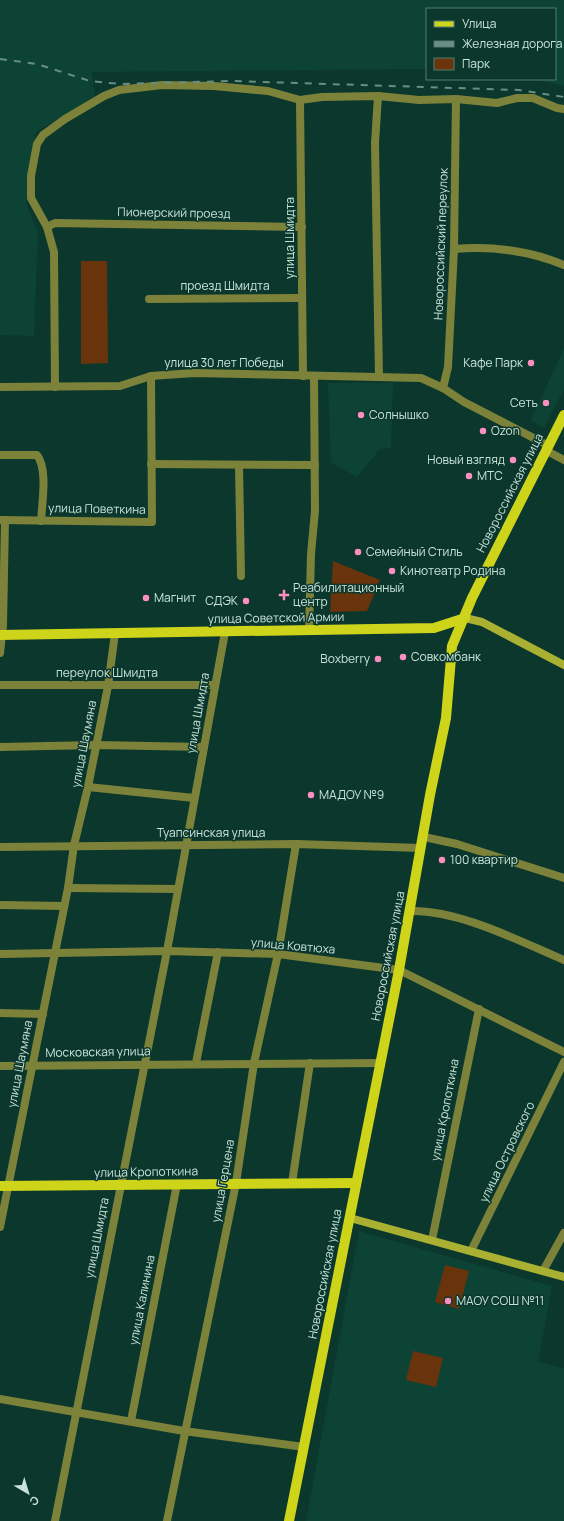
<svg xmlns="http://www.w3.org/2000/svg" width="564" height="1521" font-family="Manrope,sans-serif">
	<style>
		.built { fill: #0c4335 }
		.green { fill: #69340c }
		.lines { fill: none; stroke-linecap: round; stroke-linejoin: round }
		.minor { stroke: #7d823a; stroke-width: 8 }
		.tertiary { stroke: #7d823a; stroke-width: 8 }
		.secondary { stroke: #aab031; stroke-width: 8 }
		.primary { stroke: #cdd41a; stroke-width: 10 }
		.rail { stroke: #6a8e84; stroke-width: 2; stroke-dasharray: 7 7; stroke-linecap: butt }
		.poi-dot { fill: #fc8fc1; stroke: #0b372c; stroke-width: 1.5 }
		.labels { text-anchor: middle; stroke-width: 3; stroke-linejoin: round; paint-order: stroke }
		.street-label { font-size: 12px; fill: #c7e3d9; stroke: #0b372c }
		.poi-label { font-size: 12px; fill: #c7e3d9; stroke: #0b372c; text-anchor: start }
	</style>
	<rect width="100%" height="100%" fill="#0b372c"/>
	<!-- built -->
	<g class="built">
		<polygon points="0,0 564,0 564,86 535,79 555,79 555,9 427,9 427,69 92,72 95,98 36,132 26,203 38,233 34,336 0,335"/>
		<polygon points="564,348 564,389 544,428 531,420"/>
		<polygon points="328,383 393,383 391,448 380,449 357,477 331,463"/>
		<polygon points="359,1231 552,1286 538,1362 564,1368 564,1521 306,1521"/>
	</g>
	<!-- green -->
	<g class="green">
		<polygon points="81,261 107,261 108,363 81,364"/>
		<polygon points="333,561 380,580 367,611 330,612"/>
		<polygon points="445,1265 469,1271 459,1309 435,1302"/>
		<polygon points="413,1351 443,1358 436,1387 406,1380"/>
	</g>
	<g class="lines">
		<!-- minor -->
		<g class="minor">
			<polyline points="378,96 375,143 379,377"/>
			<polyline points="300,100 303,376"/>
			<polyline points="47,227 55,223 302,227"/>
			<path d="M 454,249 C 492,246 528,250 564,265"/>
			<polyline points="149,299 301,298"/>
			<polyline points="0,387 120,386 151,376 194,373 421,378 443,388 464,402 549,446"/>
			<polyline points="55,387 54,252 47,227 31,198 31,176 37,144 43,135 65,119 104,96 119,90 162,85 214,86 268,91 300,100 322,97 378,96 419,100 456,99 497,103 517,98 533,98 557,108 564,109"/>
			<polyline points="443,388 448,367 454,249 456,99"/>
			<path d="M 0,455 L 37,455 C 48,469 42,503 41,521"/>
			<polyline points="151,464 315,465"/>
			<polyline points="239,465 241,576"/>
			<polyline points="0,520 152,522 151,376"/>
			<polyline points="309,631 311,554 315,511 314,377"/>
			<polyline points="0,653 3,625 5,520"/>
			<polyline points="0,685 215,685"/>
			<polyline points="0,747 96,745 204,747"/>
			<polyline points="88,787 194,798"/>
			<polyline points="424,837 457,844 564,878"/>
			<polyline points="0,847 296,844 421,848"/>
			<polyline points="68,888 178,889"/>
			<polyline points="0,905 64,906"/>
			<path d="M 410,911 C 460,910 519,941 564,960"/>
			<polyline points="0,954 167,951 278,954 399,970 564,1052"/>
			<polyline points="0,1013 43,1014"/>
			<polyline points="196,1063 218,952"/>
			<polyline points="0,1066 381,1063"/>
			<polyline points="292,1183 310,1063"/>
			<polyline points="0,1227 68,888 74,845 88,787 108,686 115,633"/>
			<polyline points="432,1240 479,1009"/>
			<polyline points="471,1251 564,1062"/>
			<polyline points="543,1271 564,1233"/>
			<polyline points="0,1399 184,1431 304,1447"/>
			<polyline points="131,1421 177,1184"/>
			<polyline points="167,1521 236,1183 254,1063 278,954 296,844"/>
		</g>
		<!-- tertiary -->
		<g class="tertiary">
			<polyline points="547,451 564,460"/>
			<polyline points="55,1521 167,951 225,632"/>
		</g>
		<!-- secondary -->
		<g class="secondary">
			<polyline points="465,618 482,622 564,665"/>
			<polyline points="350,1218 564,1277"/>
		</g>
		<!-- primary -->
		<g class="primary">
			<polyline points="0,635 434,628 465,618"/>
			<polyline points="0,1186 356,1183"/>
			<polyline points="289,1521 399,970 430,795 446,718 452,646 472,598 564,415"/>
		</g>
		<!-- rail -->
		<polyline class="rail" points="0,59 37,64 90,81 120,84 232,81 519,90 564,97"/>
	</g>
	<!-- markers -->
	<g class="poi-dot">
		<circle cx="531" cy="363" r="4"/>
		<circle cx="546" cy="403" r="4"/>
		<circle cx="361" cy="415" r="4"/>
		<circle cx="483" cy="431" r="4"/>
		<circle cx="513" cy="460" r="4"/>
		<circle cx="469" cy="476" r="4"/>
		<circle cx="358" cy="552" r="4"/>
		<circle cx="392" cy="571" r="4"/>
		<path d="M282 589h4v4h4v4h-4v4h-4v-4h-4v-4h4z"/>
		<circle cx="146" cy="598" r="4"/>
		<circle cx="246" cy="601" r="4"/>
		<circle cx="403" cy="657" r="4"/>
		<circle cx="378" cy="659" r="4"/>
		<circle cx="311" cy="795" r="4"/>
		<circle cx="442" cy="860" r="4"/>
		<circle cx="448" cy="1301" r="4"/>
	</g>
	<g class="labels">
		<!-- street labels -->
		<g class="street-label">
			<text transform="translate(174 213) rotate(1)" y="4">Пионерский проезд</text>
			<text transform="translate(290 238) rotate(-90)" y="4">улица Шмидта</text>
			<text transform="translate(441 244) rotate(-88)" y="4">Новороссийский переулок</text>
			<text x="225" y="290">проезд Шмидта</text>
			<text x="224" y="367">улица 30 лет Победы</text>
			<text transform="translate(510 493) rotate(-63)" y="4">Новороссийская улица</text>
			<text transform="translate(97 509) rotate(1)" y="4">улица Поветкина</text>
			<text transform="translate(276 618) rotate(-1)" y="4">улица Советской Армии</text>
			<text x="107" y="677">переулок Шмидта</text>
			<text transform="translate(198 713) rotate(-80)" y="4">улица Шмидта</text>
			<text transform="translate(84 744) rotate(-79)" y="4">улица Шаумяна</text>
			<text x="211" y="837">Туапсинская улица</text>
			<text transform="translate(293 946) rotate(5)" y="4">улица Ковтюха</text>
			<text transform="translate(388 956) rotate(-79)" y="4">Новороссийская улица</text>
			<text transform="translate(98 1052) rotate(-1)" y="4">Московская улица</text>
			<text transform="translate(20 1064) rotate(-79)" y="4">улица Шаумяна</text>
			<text transform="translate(445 1110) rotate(-79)" y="4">улица Кропоткина</text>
			<text transform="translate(507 1152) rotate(-64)" y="4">улица Островского</text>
			<text transform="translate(146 1172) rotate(-1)" y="4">улица Кропоткина</text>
			<text transform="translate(223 1181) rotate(-80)" y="4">улица Герцена</text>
			<text transform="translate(97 1238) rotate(-79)" y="4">улица Шмидта</text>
			<text transform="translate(325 1274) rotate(-79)" y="4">Новороссийская улица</text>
			<text transform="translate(142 1300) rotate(-79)" y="4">улица Калинина</text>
		</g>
		<!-- poi labels -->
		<g class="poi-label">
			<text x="523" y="367" text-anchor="end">Кафе Парк</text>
			<text x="538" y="407" text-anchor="end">Сеть</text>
			<text x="369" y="419">Солнышко</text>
			<text x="491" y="435">Ozon</text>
			<text x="505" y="464" text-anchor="end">Новый взгляд</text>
			<text x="477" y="480">МТС</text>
			<text x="366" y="556">Семейный Стиль</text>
			<text x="400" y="575">Кинотеатр Родина</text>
			<text x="293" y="592">Реабилитационный<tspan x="293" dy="14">центр</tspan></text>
			<text x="154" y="602">Магнит</text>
			<text x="238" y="605" text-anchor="end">СДЭК</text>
			<text x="411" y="661">Совкомбанк</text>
			<text x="370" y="663" text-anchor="end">Boxberry</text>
			<text x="319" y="799">МАДОУ №9</text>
			<text x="450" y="864">100 квартир</text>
			<text x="456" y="1305">МАОУ СОШ №11</text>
		</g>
	</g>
	<!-- legend -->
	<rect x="426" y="8" width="130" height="72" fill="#0b372c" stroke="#567c71"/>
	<rect x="434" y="21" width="20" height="6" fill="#cdd41a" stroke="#567c71"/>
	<text x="462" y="28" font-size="12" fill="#c7e3d9">Улица</text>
	<rect x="434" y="41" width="20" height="6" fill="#6a8e84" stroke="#567c71"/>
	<text x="462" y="48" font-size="12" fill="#c7e3d9">Железная дорога</text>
	<rect x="434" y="58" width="20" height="12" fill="#69340c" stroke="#567c71"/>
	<text x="462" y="68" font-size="12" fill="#c7e3d9">Парк</text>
	<!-- north arrow -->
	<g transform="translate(28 1493) rotate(142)" stroke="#0b372c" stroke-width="3" paint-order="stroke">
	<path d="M0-3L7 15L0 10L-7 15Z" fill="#c7e3d9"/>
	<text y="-6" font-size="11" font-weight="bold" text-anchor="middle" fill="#c7e3d9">С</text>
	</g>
</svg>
